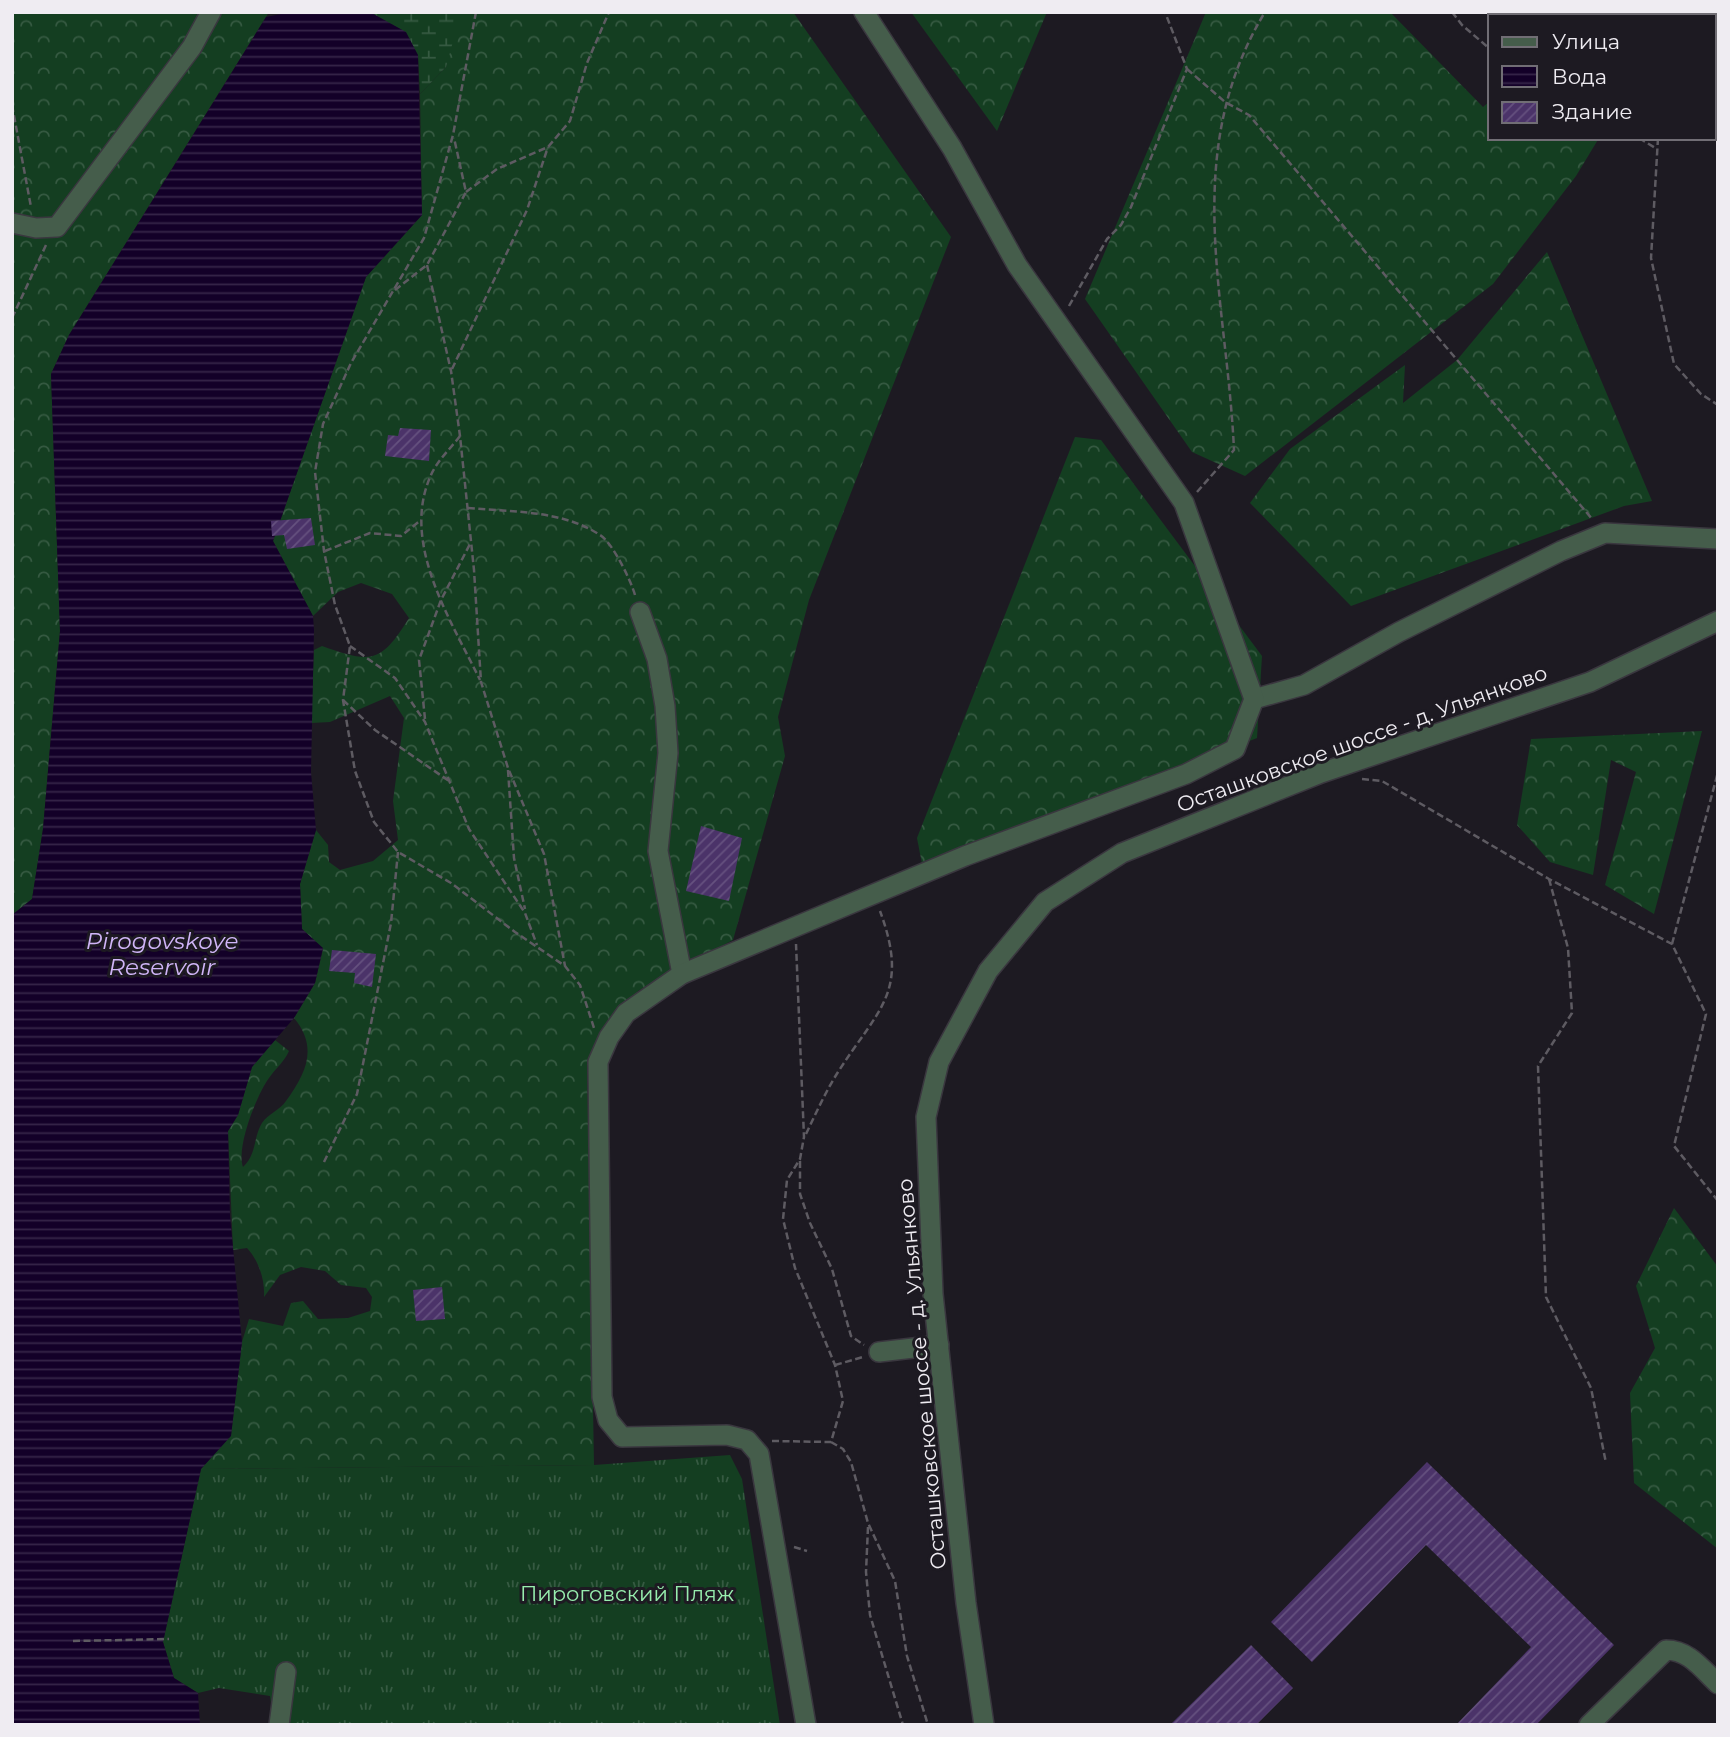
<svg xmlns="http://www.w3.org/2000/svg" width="1730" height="1737" font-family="Montserrat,sans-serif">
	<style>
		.grass { fill: url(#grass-tufts) }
		.forest { fill: url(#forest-crowns) }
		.wetland { fill: url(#wetland-marsh) }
		.water { fill: url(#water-rules) }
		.building { fill: url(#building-hatch) }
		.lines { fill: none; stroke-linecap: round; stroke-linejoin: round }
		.minor-casing { stroke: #3a373f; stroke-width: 22 }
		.path { stroke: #5e5b62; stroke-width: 2.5; stroke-dasharray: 7 3.5; stroke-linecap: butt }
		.minor { stroke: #455d4b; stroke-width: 19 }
		.labels { text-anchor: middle; stroke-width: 6; stroke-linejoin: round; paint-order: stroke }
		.street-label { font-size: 21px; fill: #efecf2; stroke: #1d1a22 }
		.park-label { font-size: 21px; fill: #97eeae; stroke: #1d1a22 }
		.water-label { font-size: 23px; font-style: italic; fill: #d0b5f8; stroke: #1d1a22 }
	</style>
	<defs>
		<pattern id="grass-tufts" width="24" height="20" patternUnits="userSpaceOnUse" patternTransform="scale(1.75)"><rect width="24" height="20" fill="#143e21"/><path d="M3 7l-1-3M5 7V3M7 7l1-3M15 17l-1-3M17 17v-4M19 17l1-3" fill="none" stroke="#365a42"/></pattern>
		<pattern id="forest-crowns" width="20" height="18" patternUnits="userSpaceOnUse" patternTransform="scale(1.75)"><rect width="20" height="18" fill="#143e21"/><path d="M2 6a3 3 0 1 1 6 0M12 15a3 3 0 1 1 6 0" fill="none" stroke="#365a42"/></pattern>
		<pattern id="wetland-marsh" width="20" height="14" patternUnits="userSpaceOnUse" patternTransform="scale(1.75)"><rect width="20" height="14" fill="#143e21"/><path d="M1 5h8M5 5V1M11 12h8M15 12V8" fill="none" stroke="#365a42"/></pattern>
		<pattern id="water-rules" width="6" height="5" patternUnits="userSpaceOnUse" patternTransform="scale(1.75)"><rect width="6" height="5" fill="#130028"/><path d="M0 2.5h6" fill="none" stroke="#362548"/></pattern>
		<pattern id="building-hatch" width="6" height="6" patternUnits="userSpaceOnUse" patternTransform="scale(1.75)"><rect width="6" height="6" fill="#4b3369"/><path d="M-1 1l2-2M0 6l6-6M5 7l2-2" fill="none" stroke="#65517f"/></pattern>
	</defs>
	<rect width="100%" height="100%" fill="#1d1a22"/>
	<!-- grass -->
	<polygon class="grass" points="730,1455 742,1479 780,1725 274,1725 270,1696 219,1688 198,1693 174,1678 163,1642 201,1469 594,1465"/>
	<!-- forest -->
	<g class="forest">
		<polygon points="12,12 269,12 69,335 51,374 60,631 43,829 32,899 12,915 12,236 17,226 12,219"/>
		<path d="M 454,12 L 793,12 L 951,237 L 809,600 L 778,717 L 785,756 L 733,940 L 638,991 L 587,1062 L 594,1465 L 201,1469 L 231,1435 L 242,1342 L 249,1319 L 283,1326 L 291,1303 L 303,1301 L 318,1319 L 348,1318 L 370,1311 L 372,1297 L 366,1288 L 341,1285 L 325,1271 L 301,1267 L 280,1275 L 264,1297 C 265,1280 259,1261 247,1248 L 233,1250 L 228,1131 L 238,1115 L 252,1067 L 275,1040 L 289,1051 C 284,1062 276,1068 269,1078 C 256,1096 236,1148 243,1167 C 257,1154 253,1138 262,1123 C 268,1114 280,1110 286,1101 C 307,1072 318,1047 294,1018 L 315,983 L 323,949 L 302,929 L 300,884 L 316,830 L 328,845 L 329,862 L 340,870 L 373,861 L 398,840 L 393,801 L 404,718 L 390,696 L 330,722 L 311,723 L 314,650 L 322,646 C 372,664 381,663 409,618 L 392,594 L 361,583 L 338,592 L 313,616 L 273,541 L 366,277 L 422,215 L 420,94 L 446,67 Z"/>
		<polygon points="911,12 1047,12 997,131"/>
		<polygon points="1206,12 1390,12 1483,107 1490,101 1490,138 1599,138 1576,176 1493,284 1245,476 1192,452 1085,299"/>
		<polygon points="1547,252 1652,501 1624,506 1351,606 1250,503 1290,449 1405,365 1403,403 1457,360"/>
		<polygon points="1075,437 1101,440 1262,656 1257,738 923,869 917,838"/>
		<polygon points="1702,731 1654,914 1605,885 1636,772 1611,760 1593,875 1550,862 1517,825 1531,739"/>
		<polygon points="1674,1208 1718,1267 1718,1549 1634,1483 1630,1393 1655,1348 1636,1286"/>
	</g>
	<!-- wetland -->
	<polygon class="wetland" points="369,12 461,12 446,67 420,94 418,56"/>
	<!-- water -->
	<polygon class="water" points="291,12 370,12 406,32 418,55 422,215 366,277 273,541 313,616 314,630 311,772 316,830 300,884 302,929 323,948 315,983 294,1018 252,1067 238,1115 228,1131 230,1216 242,1342 231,1436 201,1469 163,1642 174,1678 198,1693 200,1725 12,1725 12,915 32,899 43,829 60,631 51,374 69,335 266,17"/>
	<!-- building -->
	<g class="building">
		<polygon points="400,428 431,430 429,461 385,456 388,435 398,436"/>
		<polygon points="311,518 315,545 287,549 284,535 272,536 271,521"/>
		<polygon points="701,826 742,838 729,901 686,891"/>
		<polygon points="332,950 376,954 372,987 354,983 355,973 329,971"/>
		<polygon points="442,1287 445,1319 416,1321 413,1290"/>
		<polygon points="1427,1462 1614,1645 1536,1725 1456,1725 1531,1647 1426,1545 1312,1662 1271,1622"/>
		<polygon points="1251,1645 1293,1688 1256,1725 1170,1725"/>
	</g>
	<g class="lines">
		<!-- minor casing -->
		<g class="minor-casing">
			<g id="minor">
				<polyline points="12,223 36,228 57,227 192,47 211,12"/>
				<polyline points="640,612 657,659 665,706 668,753 658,851 682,974"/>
				<polyline points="1254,699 1304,685 1399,632 1561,551 1605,533 1718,539"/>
				<polyline points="879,1352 939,1345"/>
				<polyline points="279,1725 286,1672"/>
				<polyline points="806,1725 759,1454 747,1440 727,1435 622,1437 608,1420 602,1397 598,1062 609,1037 626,1013 682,974 965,856 1186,774 1235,749 1254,699 1184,503 1017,265 952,148 864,12"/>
				<polyline points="984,1725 966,1603 933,1294 926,1117 939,1062 988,971 1045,902 1122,853 1321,773 1590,682 1718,621"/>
				<path d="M 1589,1725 L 1666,1650 C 1689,1650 1702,1669 1718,1684"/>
			</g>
		</g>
		<!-- path -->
		<g class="path">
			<polyline points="476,12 453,135 424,238 351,363 323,424 315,472 324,551 335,605 350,646 343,700 355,771 374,822 398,852 451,883 515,932 565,966 580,985 594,1028"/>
			<polyline points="1452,12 1462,25 1490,49"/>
			<polyline points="1669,12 1670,16"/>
			<polyline points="1187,69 1225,102 1249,115 1593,520"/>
			<polyline points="12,105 31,207"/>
			<polyline points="1639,138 1657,149"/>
			<polyline points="1658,138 1651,258 1674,364 1701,394 1718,405"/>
			<polyline points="466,192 497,169 548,147 570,121 587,63 609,12"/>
			<polyline points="427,265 451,371 460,436 474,570 481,682 508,768 544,854 565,966"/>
			<polyline points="395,290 427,265 466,192 454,138"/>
			<polyline points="1069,306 1107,239 1121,225 1131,207 1187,69 1165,12"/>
			<polyline points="12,318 46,245"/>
			<polyline points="452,369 527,210 548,147"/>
			<polyline points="12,413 12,423"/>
			<path d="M 460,436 C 451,448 437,461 431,475 C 400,543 451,620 480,680"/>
			<path d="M 1197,492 L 1234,450 C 1227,297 1179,154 1265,12"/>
			<path d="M 468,508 C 512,512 562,510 600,535 C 613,543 631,581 635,595"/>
			<polyline points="325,551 370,533 401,536 421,520"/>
			<polyline points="350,646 395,678 425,722 469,829 525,913 537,945"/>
			<polyline points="343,700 375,730 449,781"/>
			<polyline points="425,719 419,660 441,600 470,544"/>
			<polyline points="508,770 514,858 525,909"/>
			<polyline points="1362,779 1382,781 1549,879 1672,944 1706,1014 1674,1146 1718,1201"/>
			<polyline points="1549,879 1568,948 1572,1013 1538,1066 1546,1297 1591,1388 1606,1463"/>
			<polyline points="1672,944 1718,772"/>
			<path d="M 806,1134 C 816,1113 826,1091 838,1072 C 879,1008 910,992 880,911"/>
			<polyline points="800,1161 800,1194 810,1223 832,1269 851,1336 864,1345"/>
			<polyline points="324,1162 357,1094 391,923 398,852"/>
			<polyline points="835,1365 863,1357"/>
			<polyline points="772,1441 831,1442 843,1401 835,1365 795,1268 783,1219 787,1180 800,1159 804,1137 796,944"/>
			<polyline points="831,1442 843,1449 851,1462 868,1523 895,1581 907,1656 928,1725"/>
			<polyline points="868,1527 866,1572 870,1615 903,1725"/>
			<polyline points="794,1547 807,1551"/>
			<polyline points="73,1641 169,1639"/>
		</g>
		<!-- minor -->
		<use href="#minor" class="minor"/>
	</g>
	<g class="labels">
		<!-- street labels -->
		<g class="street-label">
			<text transform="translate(1362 739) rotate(-20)" y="7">Осташковское шоссе - д. Ульянково</text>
			<text transform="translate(922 1374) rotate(-95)" y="7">Осташковское шоссе - д. Ульянково</text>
		</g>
		<!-- park labels -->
		<g class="park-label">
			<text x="627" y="1601">Пироговский Пляж</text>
		</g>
		<!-- water labels -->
		<g class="water-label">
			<text x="162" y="949">Pirogovskoye<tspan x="162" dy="26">Reservoir</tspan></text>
		</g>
	</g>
	<!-- border -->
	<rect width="1730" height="1737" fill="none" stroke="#efecf2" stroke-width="28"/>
	<!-- legend -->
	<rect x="1488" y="14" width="228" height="126" fill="#1d1a22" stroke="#716e75" stroke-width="2"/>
	<rect x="1502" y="37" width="35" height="10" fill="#455d4b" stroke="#716e75" stroke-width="2"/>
	<text x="1552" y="49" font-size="21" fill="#efecf2">Улица</text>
	<rect x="1502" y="66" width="35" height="21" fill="url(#water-rules)" stroke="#716e75" stroke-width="2"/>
	<text x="1552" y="84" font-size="21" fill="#efecf2">Вода</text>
	<rect x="1502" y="102" width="35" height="21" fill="url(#building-hatch)" stroke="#716e75" stroke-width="2"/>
	<text x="1552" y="119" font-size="21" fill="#efecf2">Здание</text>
</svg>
